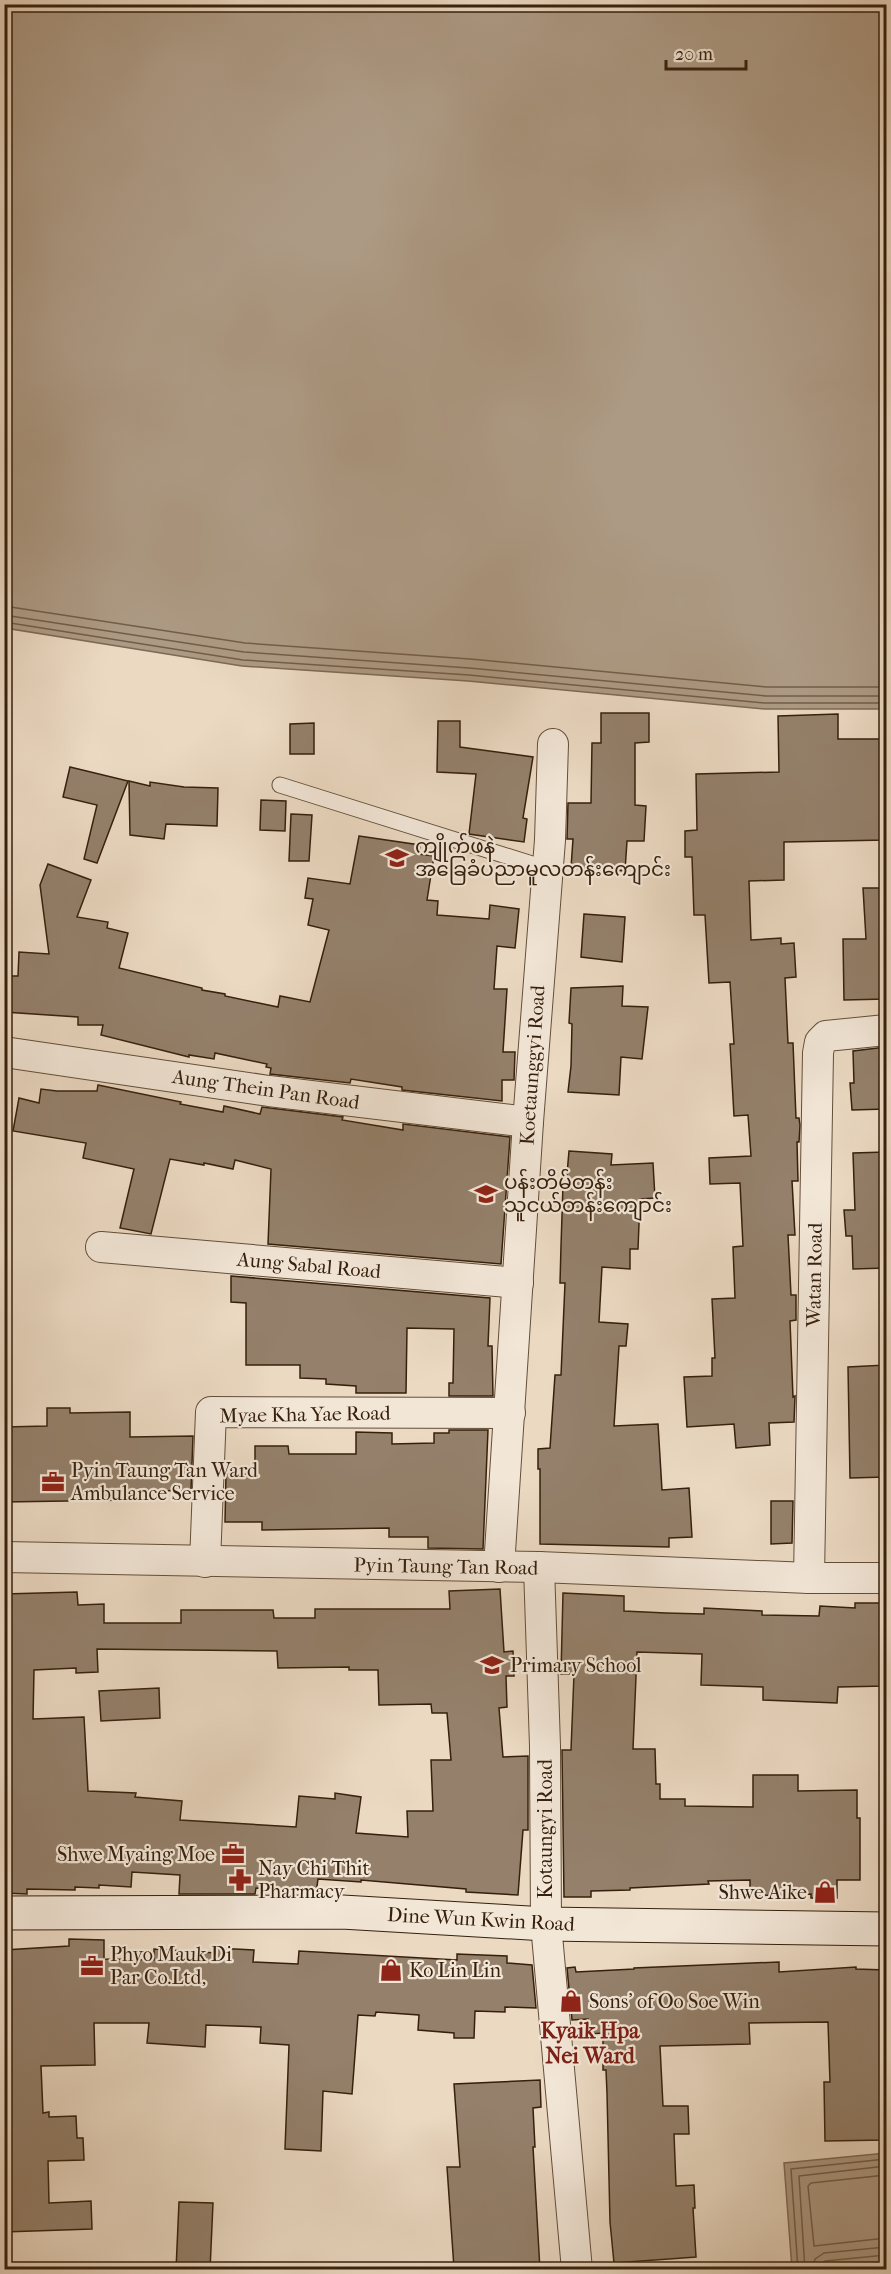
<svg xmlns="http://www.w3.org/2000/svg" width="891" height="2274" font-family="'IM FELL French Canon','Noto Sans Myanmar',serif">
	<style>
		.water { fill: #ad9a84; stroke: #7d6954; stroke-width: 1.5 }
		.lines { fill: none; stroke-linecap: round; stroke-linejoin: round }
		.shore { stroke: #725d48; stroke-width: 1.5 }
		.building { fill: #94806b; stroke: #36200d; stroke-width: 1.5; fill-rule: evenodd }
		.lane-casing { stroke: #634e3a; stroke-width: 17 }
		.street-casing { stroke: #634e3a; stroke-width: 32 }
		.secondary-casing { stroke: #36200d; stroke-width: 35 }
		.lane { stroke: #f2e6d7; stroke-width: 15 }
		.street { stroke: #f2e6d7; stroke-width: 30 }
		.secondary { stroke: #f2e6d7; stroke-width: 33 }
		.labels { text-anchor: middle; stroke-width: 4.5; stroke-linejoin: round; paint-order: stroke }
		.poi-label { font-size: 20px; fill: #36200d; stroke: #f2e6d7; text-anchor: start }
		.street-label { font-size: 20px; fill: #36200d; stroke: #f2e6d7 }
		.quarter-label { font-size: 22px; font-weight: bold; fill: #7a1f14; stroke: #f2e6d7 }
	</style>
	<rect width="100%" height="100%" fill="#ebd9c2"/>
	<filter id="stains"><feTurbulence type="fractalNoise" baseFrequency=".00333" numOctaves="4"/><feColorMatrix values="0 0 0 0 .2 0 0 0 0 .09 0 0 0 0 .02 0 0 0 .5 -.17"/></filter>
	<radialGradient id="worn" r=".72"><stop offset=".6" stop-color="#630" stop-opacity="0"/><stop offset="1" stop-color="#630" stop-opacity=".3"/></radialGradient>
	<!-- water -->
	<g class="water">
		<polygon points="5,4 886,5 886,709 765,709 468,681 242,666 5,628"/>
		<polygon points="886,2153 886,2261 792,2269 784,2163"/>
	</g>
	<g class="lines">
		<!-- shore -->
		<g class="shore">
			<polyline points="4,606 245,643 470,659 766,687 886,687"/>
			<polyline points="4,615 244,652 469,668 766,696 886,696"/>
			<polyline points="4,622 243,660 469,675 765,703 886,703"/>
			<polyline points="886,2175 811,2183 808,2186 814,2246 886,2238"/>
			<polyline points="798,2270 791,2169 886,2159"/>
			<polyline points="805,2270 799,2176 886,2166"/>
			<polyline points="812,2270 815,2259 824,2253 886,2247"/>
			<polyline points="820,2270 821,2264 825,2261 886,2255"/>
		</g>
	</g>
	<!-- building -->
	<g class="building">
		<polygon points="601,713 649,713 649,742 635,743 635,805 646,806 644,841 627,841 625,871 571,868 573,839 567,839 568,803 591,803 592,743 601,743"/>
		<polygon points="838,714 838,739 886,739 886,840 784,842 784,880 749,881 751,940 781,938 781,944 794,943 796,977 785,978 788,1043 793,1043 796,1118 799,1118 800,1125 799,1142 797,1142 798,1181 792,1181 795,1235 788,1235 791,1295 796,1295 796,1320 790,1321 793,1397 795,1396 794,1422 769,1423 770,1445 736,1448 734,1424 687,1427 684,1377 712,1376 712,1358 715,1358 712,1299 735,1298 733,1247 743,1246 740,1183 710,1184 709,1158 751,1156 748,1115 734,1116 730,1044 734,1044 730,982 709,983 705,915 694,915 692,857 685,857 685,831 697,830 696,774 779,772 778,716"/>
		<polygon points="438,721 460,721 460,747 533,757 523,818 527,819 524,842 469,834 476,774 437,772"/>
		<polygon points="314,723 314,754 290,754 290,724"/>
		<polygon points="70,767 128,781 97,863 84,859 97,805 63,797"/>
		<polygon points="129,781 150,786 150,782 184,787 218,788 217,826 166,824 164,839 130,835"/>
		<polygon points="261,800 286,801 285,831 260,830"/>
		<polygon points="291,814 312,815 309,861 289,861"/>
		<polygon points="359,836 420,845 419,854 434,856 427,900 438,901 437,915 489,919 490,905 519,909 515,948 497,946 494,989 507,989 503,1052 515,1052 514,1080 502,1080 502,1101 402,1090 402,1087 351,1079 350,1083 270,1074 271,1068 266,1067 267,1064 215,1053 214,1059 189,1055 189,1057 101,1035 103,1025 78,1025 78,1017 4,1012 4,976 18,976 19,952 49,954 40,885 48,864 91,880 77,917 108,922 107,928 128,933 119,968 202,988 202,990 225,994 225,996 278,1007 280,996 310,1002 329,930 308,925 313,899 305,898 308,878 350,884"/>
		<polygon points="863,888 886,888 886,999 844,1000 843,939 866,939"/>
		<polygon points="584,914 625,917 622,962 581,957"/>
		<polygon points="623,986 622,1006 648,1007 642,1059 621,1057 619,1095 568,1092 571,1066 572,1024 569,1023 571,988"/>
		<polygon points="886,1047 886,1109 852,1110 850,1083 854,1083 853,1051"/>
		<polygon points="98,1085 181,1102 180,1104 223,1112 224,1106 260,1114 262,1107 343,1117 342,1120 403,1130 403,1124 510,1137 501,1264 268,1244 271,1169 235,1160 233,1169 204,1163 204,1165 170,1159 151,1234 120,1228 134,1169 83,1158 86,1143 13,1131 19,1098 39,1103 41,1089 57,1091 97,1091"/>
		<polygon points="569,1151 612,1154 611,1165 653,1163 655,1198 640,1199 638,1249 630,1249 630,1269 602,1267 599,1322 628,1324 626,1346 619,1346 614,1426 658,1424 662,1490 689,1488 692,1537 669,1538 669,1547 540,1544 540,1469 538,1469 538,1449 550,1448 555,1375 561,1375 565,1283 560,1283 561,1246 563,1185 566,1185"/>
		<polygon points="886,1152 886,1268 853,1269 852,1236 846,1236 844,1210 855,1210 853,1153"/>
		<polygon points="231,1276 490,1298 488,1346 492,1346 493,1396 449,1396 449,1383 453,1383 454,1329 407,1328 406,1393 356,1393 356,1386 326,1384 326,1379 300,1378 300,1365 246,1365 246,1303 231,1302"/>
		<polygon points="886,1365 886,1477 850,1478 848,1367"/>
		<polygon points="47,1408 70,1408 70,1413 130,1412 130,1437 193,1436 191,1490 130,1492 130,1500 4,1502 4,1427 47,1426"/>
		<polygon points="449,1430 488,1430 483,1549 428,1548 428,1537 389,1537 389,1528 262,1530 262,1522 225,1522 226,1474 255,1474 255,1446 288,1446 289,1454 356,1454 356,1432 392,1433 392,1444 434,1443 434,1433 449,1433"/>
		<polygon points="771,1501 793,1501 792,1543 771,1544"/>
		<path d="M 500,1589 L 504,1652 L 513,1651 L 514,1676 L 506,1676 L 507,1707 L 499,1708 L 503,1757 L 528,1756 L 528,1830 L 523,1830 L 518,1895 L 466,1892 L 466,1889 L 361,1880 L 361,1882 L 318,1879 L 316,1893 L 256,1888 L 255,1894 L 179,1894 L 180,1875 L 132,1872 L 131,1887 L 99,1885 L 99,1888 L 75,1887 L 75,1890 L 27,1889 L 27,1894 L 4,1893 L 4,1594 L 77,1592 L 78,1605 L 104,1604 L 104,1623 L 181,1623 L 181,1610 L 273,1610 L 274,1618 L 315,1618 L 315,1609 L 450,1609 L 449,1591 ZM 97,1649 L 277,1651 L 278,1668 L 349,1667 L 349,1670 L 378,1670 L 379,1705 L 431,1704 L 432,1713 L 447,1713 L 451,1760 L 431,1760 L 433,1811 L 407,1811 L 408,1837 L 356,1833 L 361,1797 L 335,1793 L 335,1799 L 299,1796 L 296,1827 L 180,1820 L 182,1801 L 135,1797 L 136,1793 L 88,1791 L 84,1717 L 33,1719 L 34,1670 L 76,1668 L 76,1673 L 98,1672 Z"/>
		<polygon points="563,1593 624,1596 624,1611 666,1613 704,1614 704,1608 762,1611 762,1615 819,1616 820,1606 855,1608 855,1603 886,1603 886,1686 838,1687 837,1703 763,1700 763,1687 701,1685 702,1654 637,1652 633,1749 655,1749 656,1784 660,1784 660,1799 685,1799 685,1806 753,1807 753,1775 798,1775 798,1791 857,1790 857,1818 860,1818 860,1880 837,1880 837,1898 811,1898 811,1894 750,1896 750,1880 708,1881 709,1884 630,1888 630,1890 591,1891 591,1897 564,1897 562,1750 571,1750 574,1674 561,1674"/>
		<polygon points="159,1688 160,1718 101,1721 99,1691"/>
		<polygon points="69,1939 104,1940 104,1959 154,1960 154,1949 216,1953 216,1948 254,1950 253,1962 298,1964 299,1951 457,1960 457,1954 507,1956 507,1963 532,1965 536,2008 505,2007 505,2012 475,2011 474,2038 454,2038 454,2033 418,2030 419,2015 376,2012 375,2016 358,2015 352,2094 323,2091 321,2151 285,2149 289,2045 260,2043 261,2027 206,2025 205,2047 147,2043 149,2023 94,2023 95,2065 41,2066 43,2113 49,2112 49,2117 76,2116 77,2138 83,2138 84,2160 48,2161 49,2203 91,2201 92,2229 4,2232 4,1950 69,1946"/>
		<polygon points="779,1962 779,1972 856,1967 856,1969 886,1970 886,2140 825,2141 824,2082 830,2082 828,2022 749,2023 750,2044 660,2046 663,2106 688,2106 689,2134 674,2134 676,2186 694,2185 695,2208 693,2208 696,2257 614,2263 610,2222 607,2093 606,2070 603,2070 603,2033 589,2034 588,2019 572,2020 567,1968 575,1967 576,1972 634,1969 634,1968"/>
		<polygon points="540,2080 541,2107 533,2108 535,2147 533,2147 540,2270 501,2270 500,2265 454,2268 447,2167 460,2167 454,2084"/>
		<polygon points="179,2202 213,2203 210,2270 176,2270"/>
	</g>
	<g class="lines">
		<!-- lane casing -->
		<g class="lane-casing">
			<polyline id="lane" points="280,785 548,869"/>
		</g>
		<!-- street casing -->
		<g class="street-casing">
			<g id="street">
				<polyline points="4,1052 269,1091 528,1122"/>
				<polyline points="101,1247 518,1283"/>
				<polyline points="4,1557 539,1567 809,1578 886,1578"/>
				<polyline points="205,1562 211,1412 510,1413"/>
				<polyline points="499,1567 528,1122 550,840 553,744"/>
				<polyline points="539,1567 545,1746 546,1924 577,2270"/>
				<polyline points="809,1578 818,1053 820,1042 826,1036 886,1030"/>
			</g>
		</g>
		<!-- secondary casing -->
		<g class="secondary-casing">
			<polyline id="secondary" points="4,1913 342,1912 546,1924 886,1929"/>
		</g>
		<!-- lane -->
		<use href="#lane" class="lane"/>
		<!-- street -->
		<use href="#street" class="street"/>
		<!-- secondary -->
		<use href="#secondary" class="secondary"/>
	</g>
	<!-- icons -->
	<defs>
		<g id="school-bare" transform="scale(1.8)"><path d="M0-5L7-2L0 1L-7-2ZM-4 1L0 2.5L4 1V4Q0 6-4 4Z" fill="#8f2418" stroke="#f2e6d7" stroke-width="2.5" paint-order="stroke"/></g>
		<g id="office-bare" transform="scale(1.8)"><path d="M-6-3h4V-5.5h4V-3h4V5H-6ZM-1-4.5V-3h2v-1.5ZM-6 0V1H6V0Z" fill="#8f2418" stroke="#f2e6d7" stroke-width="2.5" paint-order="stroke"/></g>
		<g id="pharmacy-bare" transform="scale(1.8)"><path d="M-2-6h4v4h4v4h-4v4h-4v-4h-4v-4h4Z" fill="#8f2418" stroke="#f2e6d7" stroke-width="2.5" paint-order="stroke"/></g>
		<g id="shop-bare" transform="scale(1.8)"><path d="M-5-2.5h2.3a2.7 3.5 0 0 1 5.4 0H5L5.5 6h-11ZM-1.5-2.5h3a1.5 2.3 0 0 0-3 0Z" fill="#8f2418" stroke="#f2e6d7" stroke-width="2.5" paint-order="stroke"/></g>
	</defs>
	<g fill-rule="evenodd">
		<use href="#school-bare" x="397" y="858"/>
		<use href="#school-bare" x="486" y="1194"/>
		<use href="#office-bare" x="53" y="1482"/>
		<use href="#school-bare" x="492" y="1665"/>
		<use href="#office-bare" x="233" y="1854"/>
		<use href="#pharmacy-bare" x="240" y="1880"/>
		<use href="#shop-bare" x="825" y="1892"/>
		<use href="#office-bare" x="92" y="1966"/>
		<use href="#shop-bare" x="391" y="1970"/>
		<use href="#shop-bare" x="571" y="2001"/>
	</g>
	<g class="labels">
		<!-- poi labels -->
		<g class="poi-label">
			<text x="415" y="853">ကျိုက်ဖနဲ<tspan x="415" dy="23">အခြေခံပညာမူလတန်းကျောင်း</tspan></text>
			<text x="504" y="1189">ပန်းတိမ်တန်း<tspan x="504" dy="23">သူငယ်တန်းကျောင်း</tspan></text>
			<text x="71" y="1477">Pyin Taung Tan Ward<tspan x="71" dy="23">Ambulance Service</tspan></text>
			<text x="510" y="1672">Primary School</text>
			<text x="215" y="1861" text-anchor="end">Shwe Myaing Moe</text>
			<text x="258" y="1875">Nay Chi Thit<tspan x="258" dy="23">Pharmacy</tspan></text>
			<text x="807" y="1899" text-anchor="end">Shwe Aike</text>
			<text x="110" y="1961">Phyo Mauk Di<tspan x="110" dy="23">Par Co.Ltd,</tspan></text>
			<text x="409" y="1977">Ko Lin Lin</text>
			<text x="589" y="2008">Sons' of Oo Soe Win</text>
		</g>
		<!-- street labels -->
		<g class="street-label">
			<text transform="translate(532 1065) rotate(-86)" y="7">Koetaunggyi Road</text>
			<text transform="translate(266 1089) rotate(8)" y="7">Aung Thein Pan Road</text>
			<text transform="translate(309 1265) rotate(5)" y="7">Aung Sabal Road</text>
			<text transform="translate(814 1275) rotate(-89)" y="7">Watan Road</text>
			<text transform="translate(305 1414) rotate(-1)" y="7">Myae Kha Yae Road</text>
			<text transform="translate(446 1566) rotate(1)" y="7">Pyin Taung Tan Road</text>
			<text transform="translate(545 1829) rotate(-90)" y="7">Kotaungyi Road</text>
			<text transform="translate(481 1919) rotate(3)" y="7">Dine Wun Kwin Road</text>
		</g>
		<!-- quarter labels -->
		<g class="quarter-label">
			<text x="590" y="2038">Kyaik Hpa<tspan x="590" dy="25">Nei Ward</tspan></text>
		</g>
	</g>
	<!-- margin -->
	<rect width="891" height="2274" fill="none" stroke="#ebd9c2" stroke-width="24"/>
	<rect x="6" y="6" width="879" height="2262" fill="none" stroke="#36200d" stroke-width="3"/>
	<rect x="12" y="12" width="867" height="2250" fill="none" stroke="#36200d" stroke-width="1.5"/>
	<!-- scale -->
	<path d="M666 60v9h80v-9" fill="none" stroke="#36200d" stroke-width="3"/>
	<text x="675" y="60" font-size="18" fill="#36200d" stroke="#f2e6d7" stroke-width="4.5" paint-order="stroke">20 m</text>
	<rect width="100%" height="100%" filter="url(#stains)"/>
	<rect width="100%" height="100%" fill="url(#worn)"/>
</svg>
